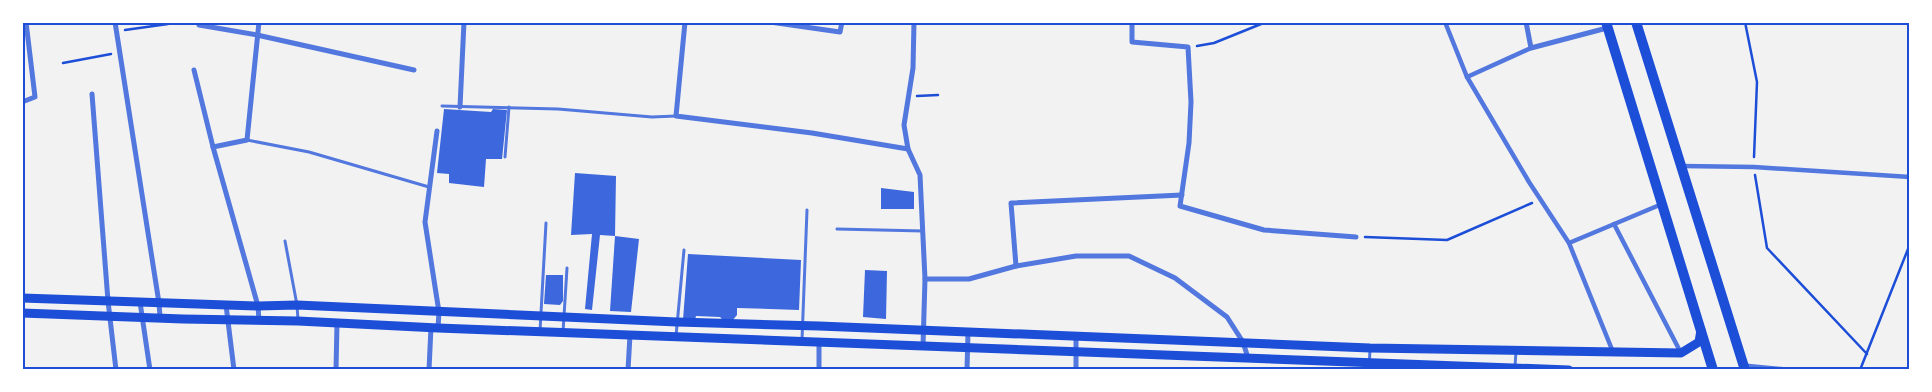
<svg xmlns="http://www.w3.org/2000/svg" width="1932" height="392" font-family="Inter,sans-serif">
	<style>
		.building { fill: #3d67dc }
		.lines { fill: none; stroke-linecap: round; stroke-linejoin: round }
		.path { stroke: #1d4ed8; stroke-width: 2.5 }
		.service { stroke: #5277de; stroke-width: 3 }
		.pedestrian { stroke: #5277de; stroke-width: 4.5 }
		.minor { stroke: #5277de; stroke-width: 5 }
		.secondary { stroke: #1d4ed8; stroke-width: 9 }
		.primary { stroke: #1d4ed8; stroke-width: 10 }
		.neatline { fill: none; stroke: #1d4ed8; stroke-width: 2 }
	</style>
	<rect width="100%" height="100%" fill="#f2f2f2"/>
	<!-- building -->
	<g class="building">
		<polygon points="444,109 491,112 493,109 507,110 502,159 486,159 484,187 449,183 449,174 437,173"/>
		<polygon points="575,173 616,176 615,236 600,235 592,310 585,309 592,234 571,235"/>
		<polygon points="881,188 914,192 914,209 881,209"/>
		<polygon points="615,236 639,239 631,312 610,311"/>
		<polygon points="688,254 801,260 799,310 737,308 737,315 732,321 723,320 720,317 696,316 695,320 683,320"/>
		<polygon points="865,270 887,271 886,319 863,317"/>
		<polygon points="546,275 563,275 563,301 560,305 544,304"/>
	</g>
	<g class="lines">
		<!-- path -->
		<g class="path">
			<polyline points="1745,22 1757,82 1754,157"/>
			<polyline points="125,30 168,24"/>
			<polyline points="1197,46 1214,43 1266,22"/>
			<polyline points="63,63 111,54"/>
			<polyline points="917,96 938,95"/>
			<polyline points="1755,175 1767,248 1867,354"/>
			<polyline points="1365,237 1447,240 1532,203"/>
			<polyline points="1860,370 1910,244"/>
		</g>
		<!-- service -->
		<g class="service">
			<polyline points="442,106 558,109 652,117 676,116"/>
			<polyline points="247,140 309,152 429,187"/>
			<polyline points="505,157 509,107"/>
			<polyline points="837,229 923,231"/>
			<polyline points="285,241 297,305 298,320"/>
			<polyline points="540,331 546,223"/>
			<polyline points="563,332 567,268"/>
			<polyline points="676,336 684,250"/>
			<polyline points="802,340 807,210"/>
			<polyline points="1746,365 1800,370"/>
			<polyline points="1515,367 1516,351"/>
			<polyline points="1369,370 1370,349"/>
		</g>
		<!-- pedestrian -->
		<g class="pedestrian">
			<polyline points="1445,22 1467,77 1529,182 1569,243 1613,352"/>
			<polyline points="1467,77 1531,48"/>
			<polyline points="1682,166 1754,167 1910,177"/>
			<polyline points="1614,224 1681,353"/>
			<polyline points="1569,243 1662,204"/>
		</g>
		<!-- minor -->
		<g class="minor">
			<polyline points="115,22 159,303 160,317"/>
			<polyline points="685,22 676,116 812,133 908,149"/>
			<polyline points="770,22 840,32 842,22"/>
			<polyline points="914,22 913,68 904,125 908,149 920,175 925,279 923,346"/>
			<polyline points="1132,22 1132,42 1188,47 1191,102 1189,143 1180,206 1264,230 1356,237"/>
			<polyline points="1526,22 1531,48 1607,28"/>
			<polyline points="199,25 257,35 414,70"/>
			<polyline points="194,70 213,147 258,306 259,321"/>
			<polyline points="92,94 108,301 116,370"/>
			<polyline points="22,102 35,97 26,22"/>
			<polyline points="460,107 464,22"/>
			<polyline points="437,131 425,222 436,293 439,312 438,328"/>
			<polyline points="213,147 247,140 259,22"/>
			<polyline points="1016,266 1011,203 1182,195"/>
			<polyline points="925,279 969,279 1016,266 1076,256 1129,256 1175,278 1227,317 1243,342 1248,358"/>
			<polyline points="140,302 150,370"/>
			<polyline points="226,305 234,370"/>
			<polyline points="1076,336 1076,370"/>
			<polyline points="819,342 819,370"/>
			<polyline points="336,370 337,323"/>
			<polyline points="429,370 431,327"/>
			<polyline points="628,370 630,335"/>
			<polyline points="967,370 968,332"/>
		</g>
		<!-- secondary -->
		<g class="secondary">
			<polyline points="22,298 258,306 297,305 677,322 819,326 1370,348 1681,353 1699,342 1701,330"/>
			<polyline points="22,313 183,319 298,321 438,328 1569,370"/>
		</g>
		<!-- primary -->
		<g class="primary">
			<polyline points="1606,22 1713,370"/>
			<polyline points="1636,22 1745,370"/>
		</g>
	</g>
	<!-- border -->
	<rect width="1932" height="392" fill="none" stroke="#ffffff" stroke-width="48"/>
	<rect x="24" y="24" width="1884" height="344" class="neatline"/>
</svg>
